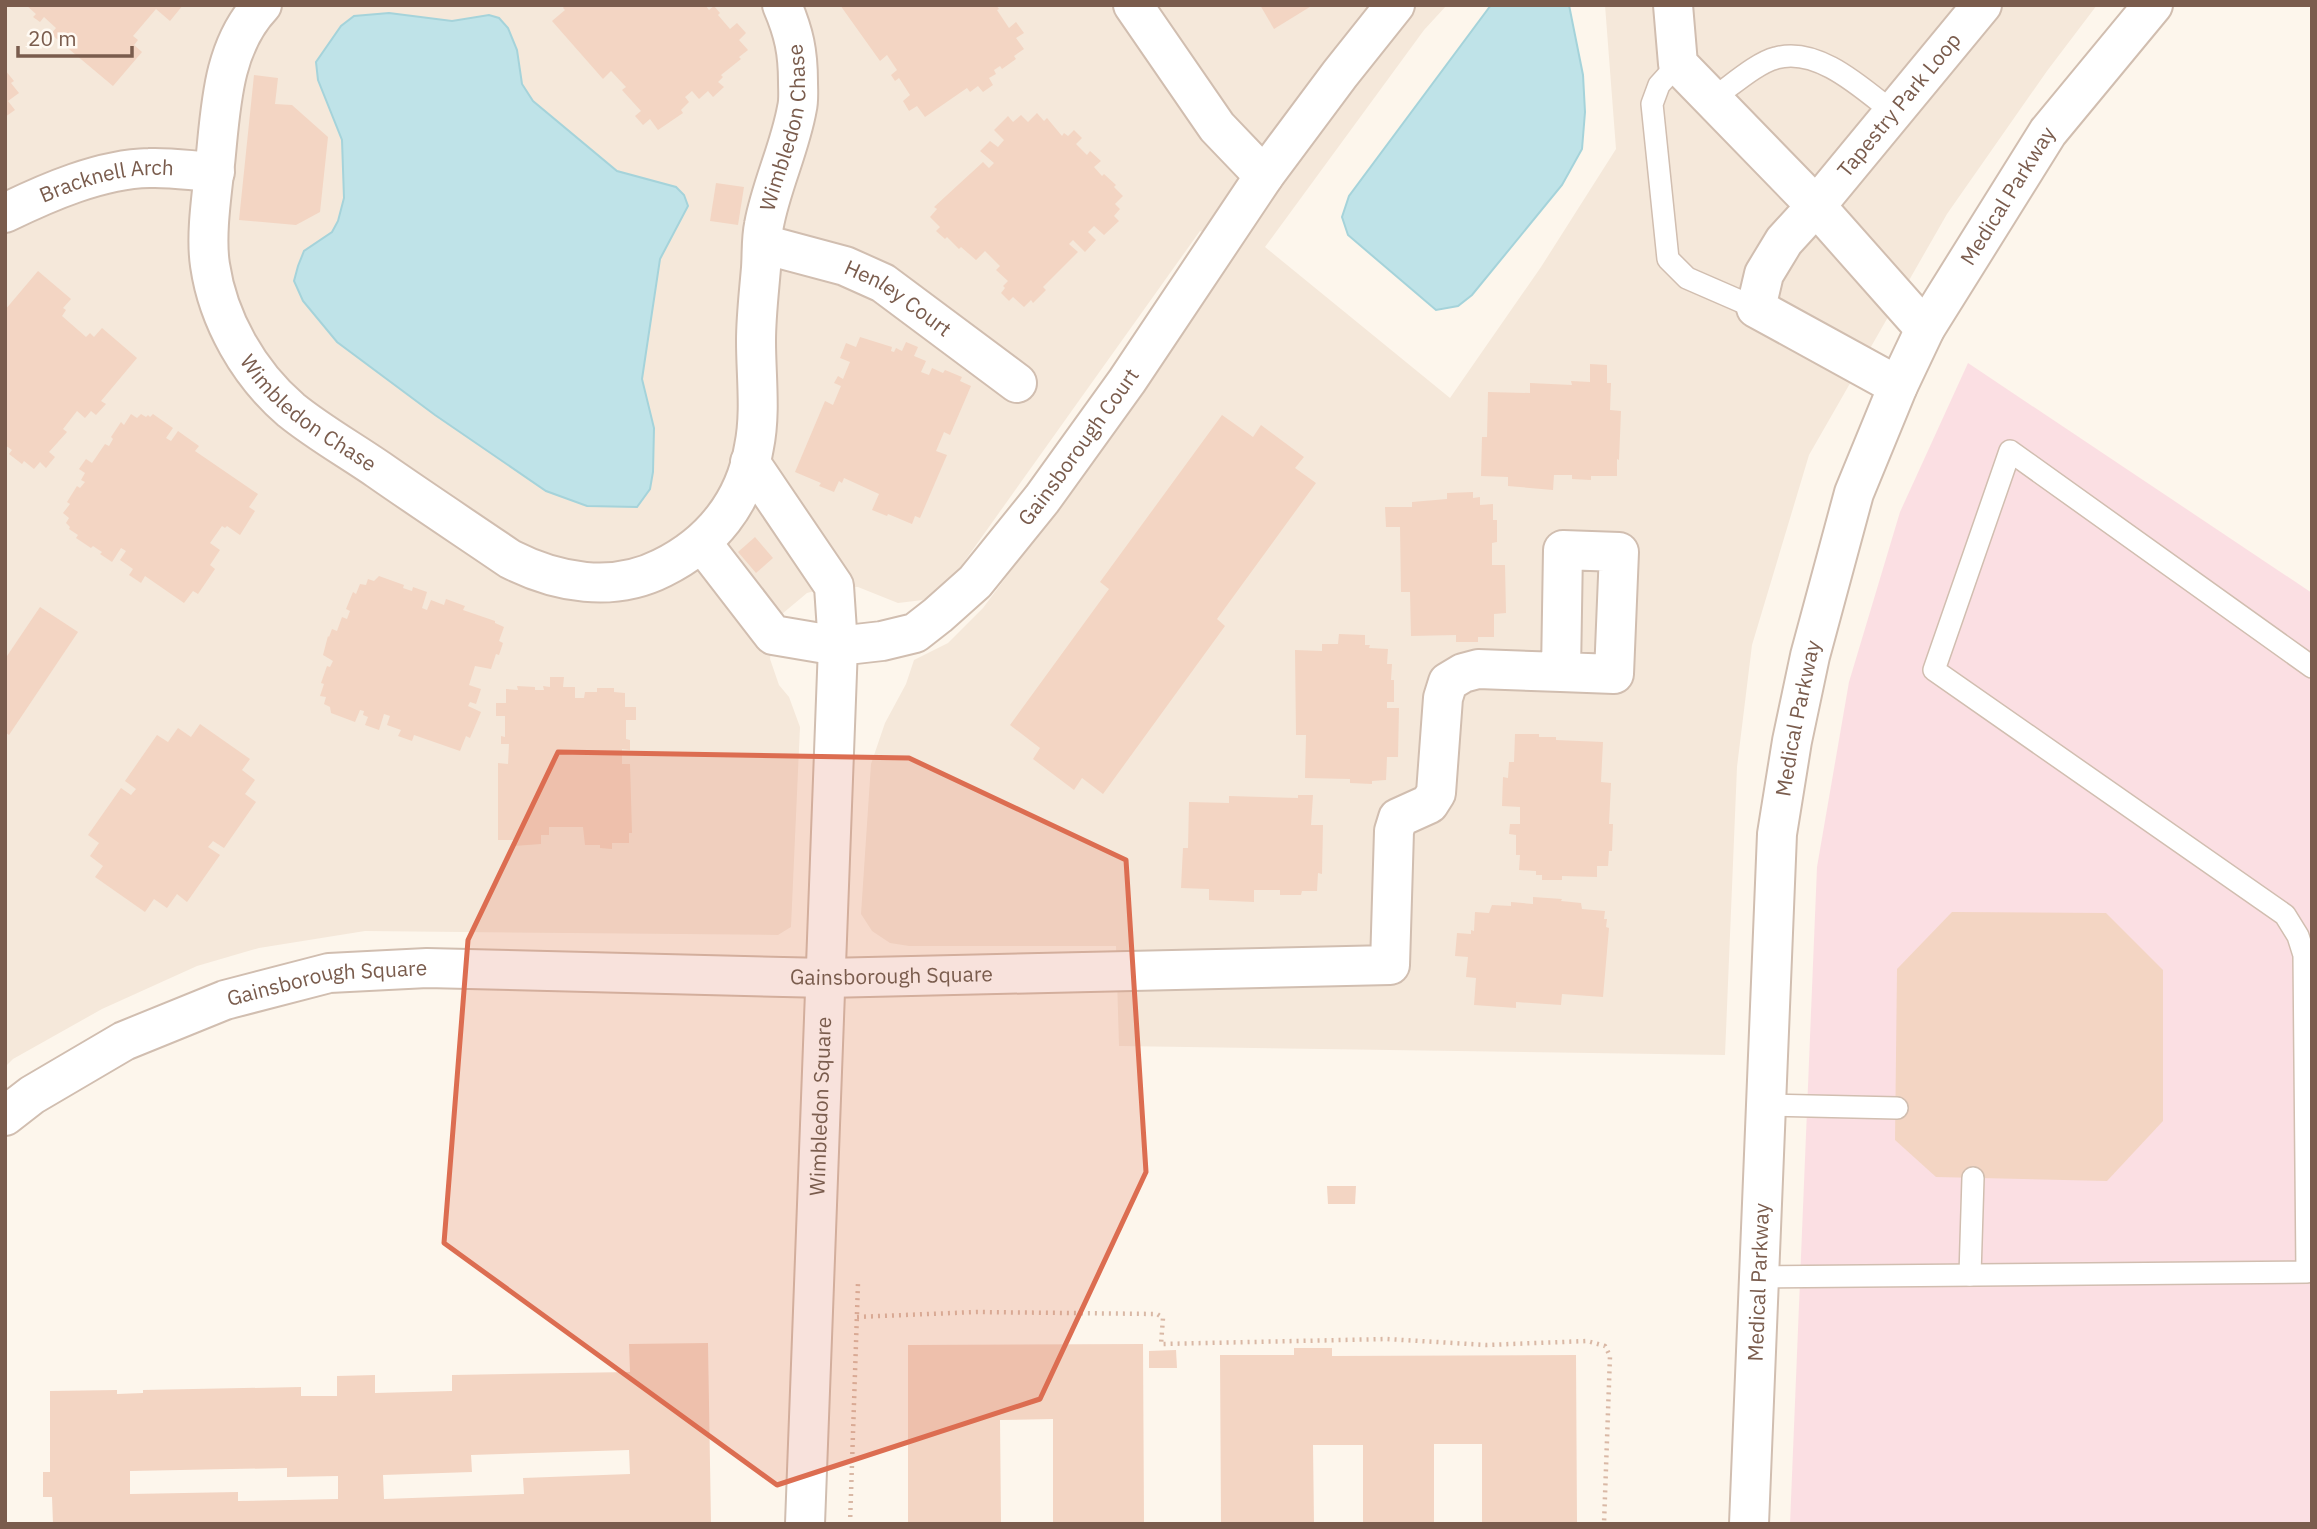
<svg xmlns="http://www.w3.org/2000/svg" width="2317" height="1529" font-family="'IBM Plex Sans',sans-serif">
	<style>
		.residential { fill: #f5e8da }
		.medical { fill: #fbdfe3 }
		.water { fill: #bfe3e8; stroke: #a5d3da; stroke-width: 2 }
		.building { fill: #f3d5c3; fill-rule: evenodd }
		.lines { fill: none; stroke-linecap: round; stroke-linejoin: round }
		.service-casing { stroke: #d1beb0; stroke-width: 24 }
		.minor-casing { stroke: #d1beb0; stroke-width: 42 }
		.tertiary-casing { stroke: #d1beb0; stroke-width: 42 }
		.path { stroke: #d9b8a5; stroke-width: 4.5; stroke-dasharray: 2 5; stroke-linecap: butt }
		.service { stroke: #fff; stroke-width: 21 }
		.minor { stroke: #fff; stroke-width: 38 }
		.tertiary { stroke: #fff; stroke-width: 38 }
		.marked { fill: #dc6d51; fill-opacity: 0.2; stroke: #dc6d51; stroke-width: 5; stroke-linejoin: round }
		.labels { text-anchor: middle; stroke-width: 5; stroke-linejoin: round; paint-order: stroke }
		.street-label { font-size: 21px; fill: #7a5c4d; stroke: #fffaf3 }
	</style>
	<rect width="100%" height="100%" fill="#fdf6ec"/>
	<!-- residential -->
	<polygon class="residential" points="5,5 1447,5 1424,30 1265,247 1450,398 1541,267 1616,149 1605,5 2097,5 2047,71 1947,214 1809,455 1752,645 1737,767 1725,1055 1119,1046 1116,946 909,946 890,943 872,931 861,914 871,764 885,723 906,684 914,660 948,643 983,608 1042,529 1239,241 1200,231 949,583 923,600 898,603 858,587 834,586 807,593 782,614 773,635 770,659 779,685 789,697 800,727 791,927 778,935 365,931 259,948 197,966 102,1009 13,1059 5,1067"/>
	<!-- medical -->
	<polygon class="medical" points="1968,363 2312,593 2312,1524 1790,1524 1817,867 1849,682 1900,512"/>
	<!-- water -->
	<g class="water">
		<polygon points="1491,5 1569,5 1583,75 1585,112 1582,149 1562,185 1472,295 1458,306 1436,310 1348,235 1342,217 1349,196"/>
		<polygon points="389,13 452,21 489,15 499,18 508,28 517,50 522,84 533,101 617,171 676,187 684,195 688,206 660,259 642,379 654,428 653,472 650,489 637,507 587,506 546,491 435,415 337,342 303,301 294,281 298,266 304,251 332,232 338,221 344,198 342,140 318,80 316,62 341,26 354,16"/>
	</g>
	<!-- building -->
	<g class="building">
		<polygon points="26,5 183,5 170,21 156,9 133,36 138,40 134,45 142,52 113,86 51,34 56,28 44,17 40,22 33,17 36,14"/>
		<polygon points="565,5 705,5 709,10 714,6 720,13 718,15 730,29 737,23 746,33 739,40 748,50 739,57 741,59 721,75 723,77 718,82 724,87 713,97 708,91 699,99 692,91 685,97 689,102 681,110 683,113 658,130 650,119 643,125 635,116 641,111 622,90 626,87 611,71 603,79 552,21 565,10 563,8"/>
		<polygon points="840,5 996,5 999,9 997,10 1009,28 1016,22 1024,33 1016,38 1024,49 1014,56 1016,59 1002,69 1000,66 994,70 996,74 989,78 993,85 983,92 978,86 970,92 967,88 925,117 917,106 909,111 903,101 910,95 899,78 895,81 891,75 897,70 887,55 880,61"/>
		<polygon points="1260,5 1313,5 1274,29"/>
		<polygon points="5,70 14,81 11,83 19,93 8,101 15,110 5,117"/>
		<polygon points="254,75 278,78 275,104 292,105 328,137 320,212 296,225 239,220"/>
		<polygon points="1037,113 1044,121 1047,118 1062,136 1064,133 1068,136 1074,130 1082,138 1076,144 1087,155 1090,151 1101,161 1094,167 1102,176 1104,174 1116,185 1114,187 1123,196 1115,204 1120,209 1114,216 1119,221 1104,235 1094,226 1088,232 1096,240 1085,252 1073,240 1069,244 1078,252 1043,287 1046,290 1033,303 1031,300 1024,307 1013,297 1009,301 1001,293 1005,288 1003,286 1008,281 996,270 1000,266 985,251 976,260 961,247 959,249 947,237 945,239 936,231 940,227 930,217 937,209 934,207 983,162 989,168 994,163 980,151 990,141 998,147 1004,140 994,130 1008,116 1013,122 1021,115 1028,122"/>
		<polygon points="716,183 744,187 738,225 710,221"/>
		<polygon points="38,271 71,299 63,308 66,310 62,316 86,337 90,333 94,337 102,328 137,358 101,401 106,404 96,415 91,411 85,418 77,411 63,429 67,432 49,452 55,457 46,468 40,462 34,469 24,461 22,464 9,454 12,450 5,445 5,310"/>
		<polygon points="860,337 892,347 891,351 894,352 896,348 902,351 906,342 918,347 914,356 926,361 921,372 929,375 932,368 943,373 945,370 962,377 960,381 971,386 950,435 944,432 936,451 947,455 920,518 915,516 912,524 888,514 887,516 872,510 879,494 844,478 842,483 839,481 834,492 819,486 821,483 795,472 825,401 833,405 841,386 834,383 838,376 843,379 850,362 840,358 846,343 856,347"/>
		<polygon points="1590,364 1607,365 1607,383 1611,383 1610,410 1621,411 1619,460 1617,459 1617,476 1591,476 1591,480 1572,479 1572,475 1554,475 1553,490 1508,486 1508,477 1481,476 1482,437 1487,437 1488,392 1530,393 1530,383 1572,385 1571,381 1590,382"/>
		<polygon points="131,414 137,418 141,414 146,417 148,415 150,417 153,414 173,428 166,438 171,441 178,431 199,446 195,451 258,494 249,507 255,511 240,535 227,526 225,528 222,526 210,543 220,550 210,565 215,569 198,594 193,591 184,603 145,576 141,583 129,575 133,569 120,560 126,551 121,548 112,562 100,554 102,552 93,546 91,548 76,538 78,535 69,529 70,527 66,523 69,518 63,513 70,504 67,502 77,486 80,488 85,482 81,480 85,473 79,469 86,459 92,463 105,444 109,446 113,439 111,437 121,422 124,425"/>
		<polygon points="1222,415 1253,437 1261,425 1304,457 1295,468 1316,483 1217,619 1225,626 1103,794 1082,778 1074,790 1033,759 1040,748 1010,725 1109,589 1100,582"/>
		<polygon points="1473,492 1473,498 1480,497 1480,505 1493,504 1493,520 1497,520 1497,542 1492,543 1492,565 1505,565 1506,613 1494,614 1494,637 1478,637 1478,642 1456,642 1456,635 1411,636 1410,592 1401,592 1400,527 1386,527 1385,507 1412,507 1412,502 1447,499 1447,493"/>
		<polygon points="755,537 773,558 756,573 738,552"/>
		<polygon points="379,576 404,585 403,588 412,591 413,587 427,592 422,608 427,610 431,600 444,605 446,599 465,606 463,610 495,621 495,623 504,627 499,641 503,643 499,655 496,654 491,669 475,666 469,685 481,689 476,704 470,702 468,706 481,712 470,738 466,736 460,751 414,735 412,741 398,736 401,730 387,725 390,716 384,714 379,730 365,725 368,717 363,715 364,711 360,710 355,722 331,713 330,707 324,704 326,697 320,696 324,684 321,683 327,666 330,667 333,661 323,655 328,636 329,637 332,629 337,631 342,617 347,619 350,611 346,609 353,592 356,594 360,584 366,585 368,579 374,581"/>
		<polygon points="40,607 78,632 9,735 5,732 5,659"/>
		<polygon points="1339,634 1365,635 1365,645 1370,645 1369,648 1388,649 1387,664 1392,664 1391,680 1394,680 1394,702 1387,702 1387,708 1399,708 1398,757 1387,757 1386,780 1372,781 1372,784 1350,783 1350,779 1305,778 1306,735 1296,735 1295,650 1322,651 1322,644 1338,644"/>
		<polygon points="550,677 564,677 563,687 575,687 575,698 584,698 585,692 597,692 597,688 614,688 614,692 625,693 625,707 636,707 636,720 626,720 626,739 630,740 630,750 622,749 622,764 630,764 632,833 629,833 629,843 612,843 612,849 600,848 600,845 585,845 583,827 549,827 549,835 541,835 541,844 514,846 514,840 498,840 498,763 508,764 509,744 501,744 501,736 505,737 505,716 496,716 496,703 506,703 506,689 518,690 517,686 535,687 535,690 544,690 543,686 550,687"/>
		<polygon points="200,724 250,759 242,770 255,780 245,794 256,802 224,848 213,841 208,847 220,855 187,902 177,894 167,908 154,899 145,912 95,877 103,866 90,856 99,843 88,835 121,788 131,795 136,789 125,781 157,735 168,742 178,728 191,737"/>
		<polygon points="1515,734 1539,734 1539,737 1556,737 1556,740 1603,742 1601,782 1611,783 1609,824 1613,824 1612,851 1609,851 1608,866 1597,866 1597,877 1562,876 1562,880 1542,880 1542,875 1536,875 1536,871 1519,870 1520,855 1516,855 1516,835 1509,834 1510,824 1520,824 1520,807 1502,806 1503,777 1508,778 1509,762 1514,762"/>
		<polygon points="1298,795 1313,795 1311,825 1323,825 1322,874 1318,873 1317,891 1302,891 1301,895 1280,895 1280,890 1254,890 1254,902 1209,900 1209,889 1181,888 1183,848 1188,848 1189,802 1229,803 1229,796 1298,798"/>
		<polygon points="1533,897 1562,899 1561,901 1581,903 1582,909 1605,911 1604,919 1607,919 1606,927 1609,928 1603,997 1562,994 1561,1005 1516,1002 1516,1008 1474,1005 1476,978 1466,977 1468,957 1455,956 1457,933 1471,934 1471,930 1474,931 1475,912 1489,913 1492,905 1511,906 1511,902 1533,904"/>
		<polygon points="1952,912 2106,913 2163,970 2163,1121 2107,1181 1936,1177 1895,1140 1897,969"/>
		<polygon points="1327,1186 1356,1186 1355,1204 1328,1204"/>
		<path d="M 708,1343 L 711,1524 L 53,1524 L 52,1497 L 43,1497 L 43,1472 L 50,1472 L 50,1391 L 117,1390 L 117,1394 L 143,1393 L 143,1390 L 301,1387 L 301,1396 L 337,1396 L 337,1376 L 375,1375 L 375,1393 L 452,1391 L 452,1375 L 630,1372 L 629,1344 ZM 629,1450 L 630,1474 L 523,1478 L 524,1494 L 384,1499 L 383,1475 L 472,1472 L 471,1455 ZM 287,1468 L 287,1477 L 338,1476 L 338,1499 L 238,1501 L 238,1492 L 130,1494 L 130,1471 Z"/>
		<polygon points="1143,1344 1144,1524 1053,1524 1053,1419 1000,1420 1001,1524 908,1524 908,1345"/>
		<polygon points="1294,1348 1332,1348 1332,1356 1576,1355 1577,1524 1482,1524 1482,1444 1434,1444 1434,1524 1363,1524 1363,1445 1313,1445 1314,1524 1221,1524 1220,1355 1294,1355"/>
		<polygon points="1176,1350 1177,1368 1149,1368 1149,1351"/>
	</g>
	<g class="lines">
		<!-- service casing -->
		<g class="service-casing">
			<g id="service">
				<polyline points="1678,64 1659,85 1652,104 1668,259 1687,278 1756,308"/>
				<path d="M 1712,99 C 1730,87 1756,63 1776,58 C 1818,46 1863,89 1894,113"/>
				<polyline points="1765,1105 1897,1108"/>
				<polyline points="1970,1275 1973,1178"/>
				<polyline points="1760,1277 2307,1272 2304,955 2298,936 2285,915 1934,670 2010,451 2312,667"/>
			</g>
		</g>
		<!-- minor casing -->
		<g class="minor-casing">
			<g id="minor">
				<path id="s1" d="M 262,5 C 224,45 221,102 216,154 C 213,188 205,232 210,265 C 218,320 249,374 291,410 C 318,432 350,450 379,470 C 422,500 466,529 510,559 C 557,583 613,593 662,568 C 711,544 745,502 754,447 C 761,413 756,376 756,341 C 756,317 759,292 761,268 C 762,254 761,239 764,225 C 771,186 790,148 797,108 C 799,100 798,90 798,82 C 798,52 794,33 782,5"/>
				<polyline points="1133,5 1217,127 1264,176"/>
				<path id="s2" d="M 1673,5 L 1678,64 L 1816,206 L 1982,5"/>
				<path id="s3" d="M 5,213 C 48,192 101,169 149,168 C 171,167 193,171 215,172"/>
				<path id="s4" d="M 763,244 L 845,266 L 883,283 L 1017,383"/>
				<polyline points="1898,386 1756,308 1764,274 1784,241 1816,206 1925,329"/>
				<polyline points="702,543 773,635 838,646 834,586 750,462"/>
				<path id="s5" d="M 5,1116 L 32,1095 L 124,1041 L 225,1000 L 329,973 L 427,968 L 826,978 L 1390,965 L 1394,831 L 1398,818 L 1429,804 L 1436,793 L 1443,698 L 1448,682 L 1463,673 L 1478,669 L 1561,672 L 1563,550 L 1619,552 L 1614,674 L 1561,672"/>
				<path id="s6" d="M 805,1524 L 838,646 L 882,641 L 915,633 L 938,615 L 975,582 L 1042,499 L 1127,381 L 1264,176 L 1340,74 L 1395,5"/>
			</g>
		</g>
		<!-- tertiary casing -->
		<g class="tertiary-casing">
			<g id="tertiary">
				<path id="s7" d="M 1749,1524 L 1777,834 L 1792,741 L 1810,656 L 1854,493 L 1898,386 L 1925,329 L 2048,132 L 2153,5"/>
			</g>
		</g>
		<!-- path -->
		<g class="path">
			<polyline points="857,1317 976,1312 1157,1314 1163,1318 1161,1344 1387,1339 1486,1345 1587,1341 1605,1346 1610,1356 1604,1524"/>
			<polyline points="850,1524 858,1283"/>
		</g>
		<!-- service -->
		<use href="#service" class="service"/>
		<!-- minor -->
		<use href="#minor" class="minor"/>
		<!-- tertiary -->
		<use href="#tertiary" class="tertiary"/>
	</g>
	<!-- marked area -->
	<path class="marked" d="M 558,752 L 909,758 L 1126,860 L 1146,1172 L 1040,1399 L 777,1485 L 444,1243 L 468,940 Z"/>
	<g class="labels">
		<!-- street labels -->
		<g class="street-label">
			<text dy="7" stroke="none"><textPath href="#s2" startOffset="388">Tapestry Park Loop</textPath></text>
			<text dy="7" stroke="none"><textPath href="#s1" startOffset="1344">Wimbledon Chase</textPath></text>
			<text dy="7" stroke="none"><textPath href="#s3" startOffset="108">Bracknell Arch</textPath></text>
			<text dy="7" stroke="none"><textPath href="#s7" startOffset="1376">Medical Parkway</textPath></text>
			<text dy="7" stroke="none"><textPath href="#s4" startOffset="147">Henley Court</textPath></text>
			<text dy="7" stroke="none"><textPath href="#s1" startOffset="455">Wimbledon Chase</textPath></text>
			<text dy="7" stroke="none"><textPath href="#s6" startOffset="1206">Gainsborough Court</textPath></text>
			<text dy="7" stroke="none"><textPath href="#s7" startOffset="808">Medical Parkway</textPath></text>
			<text dy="7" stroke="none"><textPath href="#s5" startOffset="920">Gainsborough Square</textPath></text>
			<text dy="7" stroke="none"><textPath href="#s5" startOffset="354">Gainsborough Square</textPath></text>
			<text dy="7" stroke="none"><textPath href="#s6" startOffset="418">Wimbledon Square</textPath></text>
			<text dy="7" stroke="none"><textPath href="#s7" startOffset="242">Medical Parkway</textPath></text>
		</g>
	</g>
	<!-- border -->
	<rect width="2317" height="1529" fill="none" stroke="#7a5c4d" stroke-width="14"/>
	<!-- scale -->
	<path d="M18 46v10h114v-10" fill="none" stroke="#7a5c4d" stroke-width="3.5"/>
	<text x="28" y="46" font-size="21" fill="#7a5c4d" stroke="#fffaf3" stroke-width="5" paint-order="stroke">20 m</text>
</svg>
